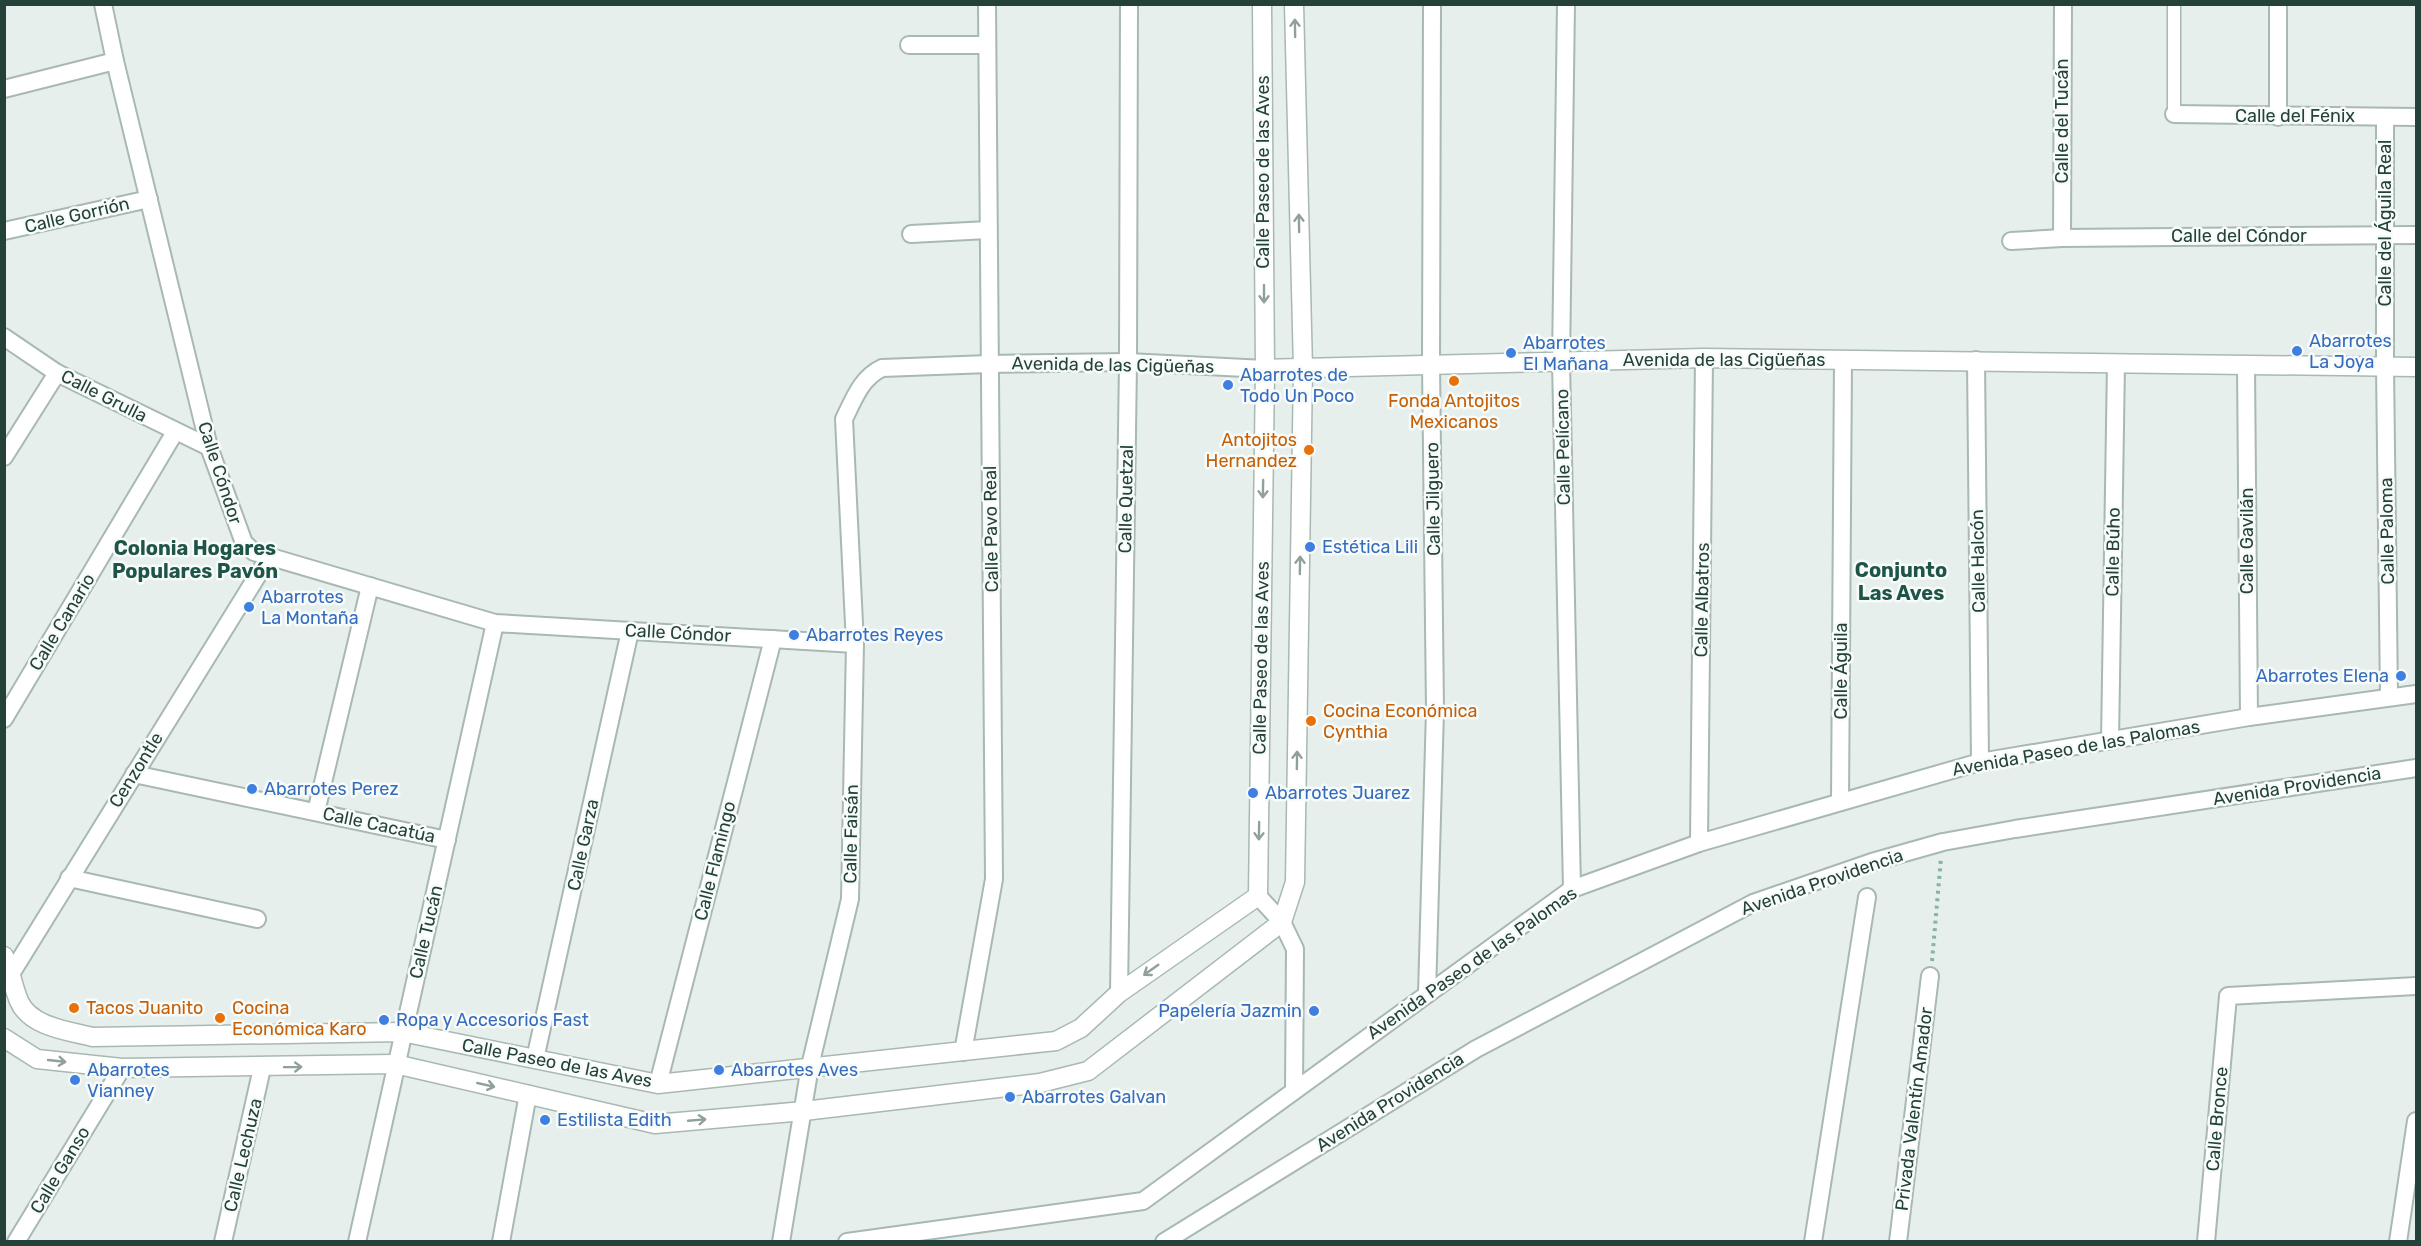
<svg xmlns="http://www.w3.org/2000/svg" width="2421" height="1246" font-family="Rubik,sans-serif">
	<style>
		.lines { fill: none; stroke-linecap: round; stroke-linejoin: round }
		.pedestrian-casing { stroke: #a8b8b2; stroke-width: 15 }
		.minor-casing { stroke: #a8b8b2; stroke-width: 20 }
		.tertiary-casing { stroke: #a8b8b2; stroke-width: 21 }
		.path { stroke: #86b3a5; stroke-width: 4; stroke-dasharray: 3 4.5; stroke-linecap: butt }
		.pedestrian { stroke: #fff; stroke-width: 12 }
		.minor { stroke: #fff; stroke-width: 16 }
		.tertiary { stroke: #fff; stroke-width: 18 }
		.oneway { stroke: #92a09c }
		.shop-dot { fill: #3f7fe0; stroke: #f7fbf9; stroke-width: 2 }
		.food-dot { fill: #e8710a; stroke: #f7fbf9; stroke-width: 2 }
		.labels { text-anchor: middle; stroke-width: 5; stroke-linejoin: round; paint-order: stroke }
		.street-label { font-size: 18px; fill: #24423a; stroke: #f7fbf9 }
		.shop-label { font-size: 18px; fill: #366cbe; stroke: #f7fbf9; text-anchor: start }
		.food-label { font-size: 18px; fill: #c56008; stroke: #f7fbf9; text-anchor: start }
		.neighbourhood-label { font-size: 20px; font-weight: bold; fill: #1f5548; stroke: #f7fbf9 }
	</style>
	<rect width="100%" height="100%" fill="#e6efeb"/>
	<g class="lines">
		<!-- pedestrian casing -->
		<g class="pedestrian-casing">
			<polyline id="pedestrian" points="2174,4 2174,114"/>
		</g>
		<!-- minor casing -->
		<g class="minor-casing">
			<g id="minor">
				<polyline points="103,4 115,61 209,447 244,543 254,552 495,623 855,644"/>
				<polyline points="1566,4 1561,361 1572,889"/>
				<polyline points="2278,4 2278,117"/>
				<polyline points="909,45 987,45"/>
				<polyline points="4,89 115,61"/>
				<polyline points="2174,114 2416,117"/>
				<polyline points="2385,117 2385,366 2389,697"/>
				<polyline points="4,231 149,199"/>
				<polyline points="911,234 988,230"/>
				<polyline points="2062,238 2063,4"/>
				<polyline points="2011,241 2062,238 2416,235"/>
				<polyline points="4,337 57,373 209,447"/>
				<polyline points="1976,360 1980,762"/>
				<polyline points="2246,365 2249,717"/>
				<polyline points="4,457 57,373"/>
				<polyline points="4,719 175,432"/>
				<polyline points="2110,741 2116,363"/>
				<polyline points="134,774 447,840"/>
				<polyline points="1840,802 1843,360"/>
				<polyline points="316,812 370,586"/>
				<polyline points="1699,843 1704,358"/>
				<polyline points="69,878 257,919"/>
				<polyline points="1258,896 1282,922 1295,949 1294,1091"/>
				<polyline points="6,982 269,557"/>
				<polyline points="1119,993 1128,362 1129,4"/>
				<polyline points="1427,994 1435,710 1431,364 1432,4"/>
				<polyline points="963,1052 994,879 987,4"/>
				<polyline points="535,1059 630,631"/>
				<polyline points="658,1084 773,639"/>
				<polyline points="16,1242 122,1068"/>
				<polyline points="223,1242 262,1068"/>
				<polyline points="357,1242 495,623"/>
				<polyline points="501,1242 528,1094"/>
				<path d="M 781,1242 L 810,1066 L 850,899 L 855,644 L 844,419 C 854,399 861,378 882,368 L 989,364 L 1128,362 L 1265,369"/>
				<polyline points="847,1242 1143,1201 1572,889 1699,843 1980,762 2249,717 2416,694"/>
				<polyline points="1164,1242 1476,1049 1753,903 1872,862 1943,842 2015,829 2416,768"/>
				<polyline points="1813,1242 1867,897"/>
				<polyline points="1898,1242 1930,976"/>
				<polyline points="2206,1242 2228,996 2416,986"/>
				<polyline points="2398,1242 2416,1121"/>
			</g>
		</g>
		<!-- tertiary casing -->
		<g class="tertiary-casing">
			<g id="tertiary">
				<polyline points="1265,369 1704,358 2416,367"/>
				<path d="M 4,956 C 11,971 13,987 19,1001 C 30,1027 69,1031 93,1037 L 402,1032 L 658,1084 L 1056,1041 L 1081,1028 L 1119,993 L 1258,896 L 1265,369 L 1262,4"/>
				<polyline points="4,1038 37,1059 122,1068 395,1064 655,1124 804,1111 1040,1083 1088,1071 1282,922 1295,882 1303,369 1294,4"/>
			</g>
		</g>
		<!-- path -->
		<polyline class="path" points="1932,961 1941,858"/>
		<!-- pedestrian -->
		<use href="#pedestrian" class="pedestrian"/>
		<!-- minor -->
		<use href="#minor" class="minor"/>
		<!-- tertiary -->
		<use href="#tertiary" class="tertiary"/>
	</g>
	<!-- one-way arrows -->
	<defs><path id="oneway-shaft" d="M-6 0H5M1.5-3L5.5 0L1.5 3" fill="none" stroke-width="1.6" stroke-linecap="round" stroke-linejoin="round" transform="scale(1.5)"/></defs>
	<g class="oneway">
		<use href="#oneway-shaft" transform="translate(1295 28) rotate(-91)"/>
		<use href="#oneway-shaft" transform="translate(1299 223) rotate(-91)"/>
		<use href="#oneway-shaft" transform="translate(1264 294) rotate(90)"/>
		<use href="#oneway-shaft" transform="translate(1263 489) rotate(91)"/>
		<use href="#oneway-shaft" transform="translate(1300 565) rotate(-89)"/>
		<use href="#oneway-shaft" transform="translate(1297 760) rotate(-89)"/>
		<use href="#oneway-shaft" transform="translate(1259 831) rotate(91)"/>
		<use href="#oneway-shaft" transform="translate(1151 970) rotate(145)"/>
		<use href="#oneway-shaft" transform="translate(57 1061) rotate(6)"/>
		<use href="#oneway-shaft" transform="translate(293 1067) rotate(-1)"/>
		<use href="#oneway-shaft" transform="translate(486 1085) rotate(13)"/>
		<use href="#oneway-shaft" transform="translate(697 1120) rotate(-5)"/>
	</g>
	<!-- markers -->
	<g class="shop-dot">
		<circle cx="2297" cy="351" r="6"/>
		<circle cx="1511" cy="353" r="6"/>
		<circle cx="1228" cy="385" r="6"/>
		<circle cx="1310" cy="547" r="6"/>
		<circle cx="249" cy="607" r="6"/>
		<circle cx="794" cy="635" r="6"/>
		<circle cx="2401" cy="676" r="6"/>
		<circle cx="252" cy="789" r="6"/>
		<circle cx="1253" cy="793" r="6"/>
		<circle cx="1314" cy="1011" r="6"/>
		<circle cx="384" cy="1020" r="6"/>
		<circle cx="719" cy="1070" r="6"/>
		<circle cx="75" cy="1080" r="6"/>
		<circle cx="1010" cy="1097" r="6"/>
		<circle cx="545" cy="1120" r="6"/>
	</g>
	<g class="food-dot">
		<circle cx="1454" cy="381" r="6"/>
		<circle cx="1309" cy="450" r="6"/>
		<circle cx="1311" cy="721" r="6"/>
		<circle cx="74" cy="1008" r="6"/>
		<circle cx="220" cy="1018" r="6"/>
	</g>
	<g class="labels">
		<!-- street labels -->
		<g class="street-label">
			<text x="2295" y="122">Calle del Fénix</text>
			<text transform="translate(2062 121) rotate(-90)" y="6">Calle del Tucán</text>
			<text transform="translate(1263 172) rotate(-90)" y="6">Calle Paseo de las Aves</text>
			<text transform="translate(77 215) rotate(-13)" y="6">Calle Gorrión</text>
			<text transform="translate(2385 223) rotate(-90)" y="6">Calle del Águila Real</text>
			<text x="2239" y="242">Calle del Cóndor</text>
			<text x="1724" y="366">Avenida de las Cigüeñas</text>
			<text transform="translate(1113 365) rotate(1)" y="6">Avenida de las Cigüeñas</text>
			<text transform="translate(104 396) rotate(27)" y="6">Calle Grulla</text>
			<text transform="translate(1563 447) rotate(-91)" y="6">Calle Pelícano</text>
			<text transform="translate(220 473) rotate(72)" y="6">Calle Cóndor</text>
			<text transform="translate(1126 499) rotate(-89)" y="6">Calle Quetzal</text>
			<text transform="translate(1433 499) rotate(-91)" y="6">Calle Jilguero</text>
			<text transform="translate(991 529) rotate(-91)" y="6">Calle Pavo Real</text>
			<text transform="translate(2387 531) rotate(-91)" y="6">Calle Paloma</text>
			<text transform="translate(2247 541) rotate(-90)" y="6">Calle Gavilán</text>
			<text transform="translate(2113 552) rotate(-89)" y="6">Calle Búho</text>
			<text transform="translate(1978 561) rotate(-91)" y="6">Calle Halcón</text>
			<text transform="translate(1702 600) rotate(-89)" y="6">Calle Albatros</text>
			<text transform="translate(62 622) rotate(-59)" y="6">Calle Canario</text>
			<text transform="translate(678 633) rotate(3)" y="6">Calle Cóndor</text>
			<text transform="translate(1261 658) rotate(-89)" y="6">Calle Paseo de las Aves</text>
			<text transform="translate(1841 671) rotate(-90)" y="6">Calle Águila</text>
			<text transform="translate(2076 748) rotate(-10)" y="6">Avenida Paseo de las Palomas</text>
			<text transform="translate(136 770) rotate(-58)" y="6">Cenzontle</text>
			<text transform="translate(2297 786) rotate(-9)" y="6">Avenida Providencia</text>
			<text transform="translate(379 825) rotate(12)" y="6">Calle Cacatúa</text>
			<text transform="translate(851 834) rotate(-89)" y="6">Calle Faisán</text>
			<text transform="translate(583 845) rotate(-78)" y="6">Calle Garza</text>
			<text transform="translate(715 861) rotate(-76)" y="6">Calle Flamingo</text>
			<text transform="translate(1822 882) rotate(-19)" y="6">Avenida Providencia</text>
			<text transform="translate(426 932) rotate(-77)" y="6">Calle Tucán</text>
			<text transform="translate(1472 963) rotate(-35)" y="6">Avenida Paseo de las Palomas</text>
			<text transform="translate(557 1063) rotate(11)" y="6">Calle Paseo de las Aves</text>
			<text transform="translate(1390 1102) rotate(-32)" y="6">Avenida Providencia</text>
			<text transform="translate(1914 1109) rotate(-83)" y="6">Privada Valentín Amador</text>
			<text transform="translate(2217 1119) rotate(-85)" y="6">Calle Bronce</text>
			<text transform="translate(243 1155) rotate(-77)" y="6">Calle Lechuza</text>
			<text transform="translate(60 1170) rotate(-59)" y="6">Calle Ganso</text>
		</g>
		<!-- shop labels -->
		<g class="shop-label">
			<text x="2309" y="347">Abarrotes<tspan x="2309" dy="21">La Joya</tspan></text>
			<text x="1523" y="349">Abarrotes<tspan x="1523" dy="21">El Mañana</tspan></text>
			<text x="1240" y="381">Abarrotes de<tspan x="1240" dy="21">Todo Un Poco</tspan></text>
			<text x="1322" y="553">Estética Lili</text>
			<text x="261" y="603">Abarrotes<tspan x="261" dy="21">La Montaña</tspan></text>
			<text x="806" y="641">Abarrotes Reyes</text>
			<text x="2389" y="682" text-anchor="end">Abarrotes Elena</text>
			<text x="264" y="795">Abarrotes Perez</text>
			<text x="1265" y="799">Abarrotes Juarez</text>
			<text x="1302" y="1017" text-anchor="end">Papelería Jazmin</text>
			<text x="396" y="1026">Ropa y Accesorios Fast</text>
			<text x="87" y="1076">Abarrotes<tspan x="87" dy="21">Vianney</tspan></text>
			<text x="731" y="1076">Abarrotes Aves</text>
			<text x="1022" y="1103">Abarrotes Galvan</text>
			<text x="557" y="1126">Estilista Edith</text>
		</g>
		<!-- food labels -->
		<g class="food-label">
			<text x="1454" y="407" text-anchor="middle">Fonda Antojitos<tspan x="1454" dy="21">Mexicanos</tspan></text>
			<text x="1297" y="446" text-anchor="end">Antojitos<tspan x="1297" dy="21">Hernandez</tspan></text>
			<text x="1323" y="717">Cocina Económica<tspan x="1323" dy="21">Cynthia</tspan></text>
			<text x="86" y="1014">Tacos Juanito</text>
			<text x="232" y="1014">Cocina<tspan x="232" dy="21">Económica Karo</tspan></text>
		</g>
		<!-- neighbourhood labels -->
		<g class="neighbourhood-label">
			<text x="195" y="555">Colonia Hogares<tspan x="195" dy="23">Populares Pavón</tspan></text>
			<text x="1901" y="577">Conjunto<tspan x="1901" dy="23">Las Aves</tspan></text>
		</g>
	</g>
	<!-- border -->
	<rect width="2421" height="1246" fill="none" stroke="#24423a" stroke-width="12"/>
</svg>
